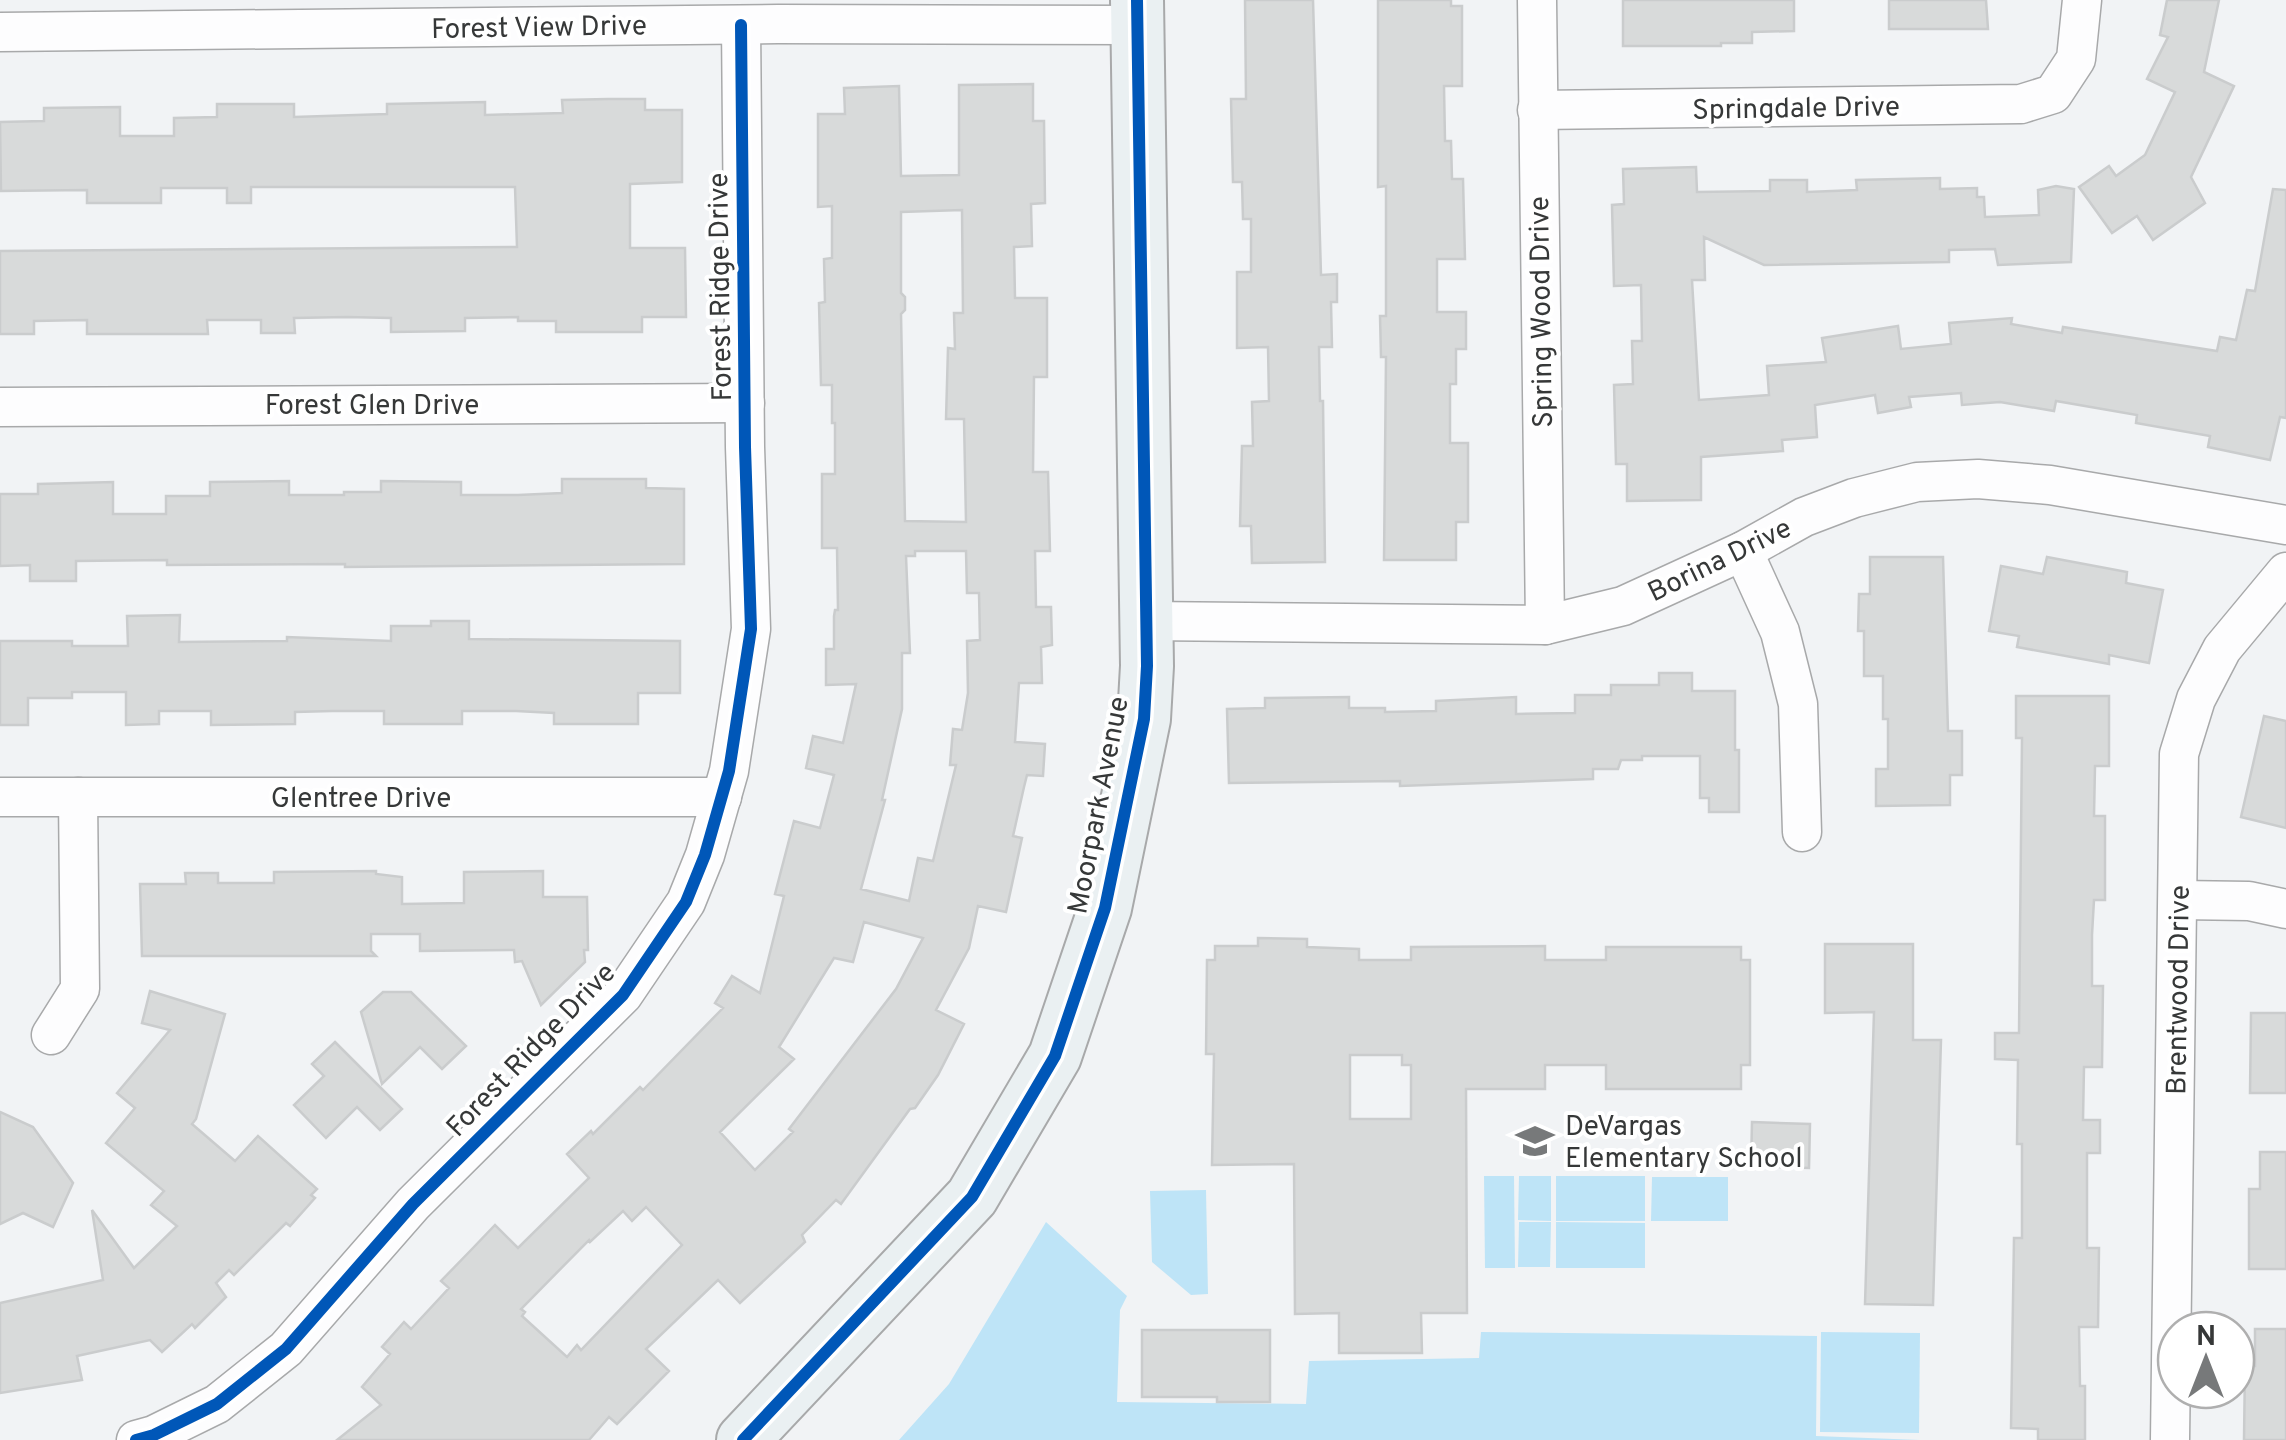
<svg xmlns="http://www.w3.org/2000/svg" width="2286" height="1440" font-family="Overpass,sans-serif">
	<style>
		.green { fill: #bee4f7 }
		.building { fill: #d8dada; stroke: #cacccd; stroke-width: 2.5; fill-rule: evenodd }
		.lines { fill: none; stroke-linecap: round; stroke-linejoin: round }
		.minor-casing { stroke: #a8a9aa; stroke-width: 41 }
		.secondary-casing { stroke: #a8a9aa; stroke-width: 56 }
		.minor { stroke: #fdfdfe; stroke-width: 38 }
		.secondary { stroke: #eaf0f2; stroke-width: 52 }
		.cycleway-casing { stroke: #fff; stroke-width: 19 }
		.cycleway { stroke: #0057b8; stroke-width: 12 }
		.labels { text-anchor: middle; stroke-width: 8; stroke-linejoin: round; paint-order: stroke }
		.street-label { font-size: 28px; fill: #363838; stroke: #fff }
		.poi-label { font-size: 28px; fill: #363838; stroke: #fff; text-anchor: start }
	</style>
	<rect width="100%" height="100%" fill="#f1f3f5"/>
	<!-- green -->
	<g class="green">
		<polygon points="1484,1176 1514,1176 1515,1268 1485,1268"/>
		<polygon points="1519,1176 1551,1176 1551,1221 1518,1220"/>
		<rect x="1556" y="1176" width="89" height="45"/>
		<polygon points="1652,1177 1728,1177 1728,1221 1651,1221"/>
		<polygon points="1206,1190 1208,1294 1191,1295 1152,1262 1150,1191"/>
		<polygon points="1046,1222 1127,1296 1120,1310 1117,1402 1306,1404 1309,1361 1479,1358 1481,1332 1817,1336 1816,1436 1920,1440 899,1440 949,1384"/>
		<polygon points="1519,1222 1551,1222 1550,1267 1518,1267"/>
		<polygon points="1556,1222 1645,1223 1645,1268 1556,1268"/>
		<polygon points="1821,1332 1920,1333 1919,1433 1820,1432"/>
	</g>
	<!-- building -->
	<g class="building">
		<polygon points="1245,0 1313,0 1321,275 1337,274 1337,302 1331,302 1332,347 1319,347 1320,401 1323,401 1325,562 1252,563 1251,526 1240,526 1242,446 1253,446 1252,402 1269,401 1268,347 1237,348 1237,272 1251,272 1251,219 1243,219 1242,182 1233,182 1231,99 1246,99"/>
		<polygon points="1378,0 1451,0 1451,6 1462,6 1462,86 1444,86 1445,141 1451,141 1452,179 1463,179 1465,259 1437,259 1437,312 1466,312 1466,349 1456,349 1456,384 1450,384 1450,443 1468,443 1468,522 1456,522 1456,560 1384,560 1386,357 1381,357 1380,316 1386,316 1386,186 1378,187"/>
		<polygon points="1623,0 1794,0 1794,31 1752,32 1752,43 1721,43 1721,46 1623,46"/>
		<polygon points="1889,0 1986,0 1988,29 1889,29"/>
		<polygon points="2167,0 2219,0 2204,72 2234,86 2191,177 2205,203 2153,240 2137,216 2112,233 2079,187 2109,166 2116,176 2145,155 2175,92 2147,79 2168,37 2160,35"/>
		<path d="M 1033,84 L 1033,121 L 1044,121 L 1045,203 L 1031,204 L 1032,246 L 1014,247 L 1015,298 L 1047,298 L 1047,377 L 1034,377 L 1033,472 L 1048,472 L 1050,551 L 1035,551 L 1036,607 L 1051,607 L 1052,645 L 1041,647 L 1042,683 L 1019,683 L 1015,742 L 1045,744 L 1043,776 L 1027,775 L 1024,787 L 1013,836 L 1022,838 L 1006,912 L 978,906 L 969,948 L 936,1010 L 964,1024 L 938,1075 L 915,1108 L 910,1109 L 841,1204 L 836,1200 L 802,1235 L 805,1242 L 740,1303 L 718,1280 L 646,1349 L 669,1371 L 617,1424 L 609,1417 L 589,1440 L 337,1440 L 381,1405 L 362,1387 L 390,1354 L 382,1347 L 404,1322 L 411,1329 L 449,1288 L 441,1281 L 472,1249 L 495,1225 L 518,1248 L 589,1178 L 567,1154 L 591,1131 L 593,1134 L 640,1087 L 643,1090 L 723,1008 L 715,1003 L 732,976 L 760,993 L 784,896 L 775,894 L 794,821 L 820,828 L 834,775 L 806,768 L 813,736 L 843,743 L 856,684 L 826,685 L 826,649 L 834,649 L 834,616 L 835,610 L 838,610 L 837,548 L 822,548 L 822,474 L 835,474 L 835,423 L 832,423 L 832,385 L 821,385 L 819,303 L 825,302 L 824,259 L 832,258 L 832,206 L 818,207 L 818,114 L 845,114 L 844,88 L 899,86 L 901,176 L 959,175 L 959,85 ZM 962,210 L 963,313 L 954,313 L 955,349 L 948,348 L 946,419 L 964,419 L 966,522 L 905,521 L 901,314 L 905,310 L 905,297 L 901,293 L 901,212 ZM 915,551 L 966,551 L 967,593 L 979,593 L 980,640 L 967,641 L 968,693 L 962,730 L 953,729 L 950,765 L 956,765 L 933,861 L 918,858 L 909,901 L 861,889 L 885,800 L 882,800 L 902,709 L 902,653 L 910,653 L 906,556 L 915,556 ZM 864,922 L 923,938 L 896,989 L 789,1129 L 793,1132 L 755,1170 L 720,1132 L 794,1059 L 779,1047 L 834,958 L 853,962 ZM 646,1207 L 682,1245 L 581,1350 L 577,1345 L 567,1357 L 522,1316 L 525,1312 L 521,1309 L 589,1240 L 590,1242 L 623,1211 L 632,1221 Z"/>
		<polygon points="608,99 645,99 645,110 682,110 682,182 630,184 630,248 685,248 686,317 642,317 642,332 556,332 556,321 518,321 518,317 465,318 465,331 391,332 391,318 347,317 294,318 295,333 261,333 261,320 207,320 208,334 87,334 87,320 34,321 34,334 0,334 0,251 517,247 515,187 251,187 251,203 227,203 227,188 161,188 161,203 87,203 87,190 1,191 0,122 44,121 44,108 120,107 120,136 174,136 174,118 217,117 217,104 294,104 294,117 387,114 387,104 485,102 485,115 563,113 562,100"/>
		<polygon points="1696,167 1697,192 1770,191 1770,180 1807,180 1807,192 1857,190 1856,180 1940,178 1940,189 1977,188 1977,197 1984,197 1985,217 2039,215 2038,190 2056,186 2074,189 2071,262 1998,265 1995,249 1949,250 1949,262 1764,265 1704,237 1705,280 1692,280 1699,400 1769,395 1767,366 1826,362 1822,338 1898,326 1901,349 1951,344 1949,323 2012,318 2011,324 2062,333 2063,327 2217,351 2220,337 2236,340 2247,290 2255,291 2273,189 2286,190 2286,418 2280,417 2270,460 2208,447 2210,436 2136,423 2137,415 2056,401 2054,411 2000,402 1962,405 1961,393 1909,397 1911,407 1878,413 1875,395 1815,405 1817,437 1782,440 1783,451 1701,457 1701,500 1627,501 1627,464 1616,464 1614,385 1633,384 1632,341 1642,341 1641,285 1614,286 1612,205 1624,204 1623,169"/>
		<polygon points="562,479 646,479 646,488 684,489 684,564 345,567 345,564 167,565 167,560 76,561 76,581 30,581 30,565 0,566 0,494 38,494 38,484 113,482 113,514 166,514 166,496 210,496 210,482 289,481 289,495 344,495 344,492 381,492 381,481 461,482 461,495 518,495 562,493"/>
		<polygon points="1870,557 1943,557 1948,731 1962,731 1962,775 1950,775 1950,805 1876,806 1876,769 1888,769 1888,719 1883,719 1883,676 1864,676 1864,631 1858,631 1859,594 1870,594"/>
		<polygon points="2047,557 2127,572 2126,583 2163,590 2149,663 2109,655 2109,664 2017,647 2019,636 1989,631 2001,566 2043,574"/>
		<polygon points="180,615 179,642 287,641 287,637 391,641 391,626 431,626 431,621 469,621 469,639 680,641 680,693 638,693 638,724 554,724 554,713 516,711 462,711 462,724 384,724 384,711 332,711 295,712 295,724 211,725 211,711 159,711 159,724 126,725 126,692 72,692 72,698 28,698 28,725 0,725 0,641 72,641 72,646 128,646 127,616"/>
		<polygon points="1659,673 1692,673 1692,691 1735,691 1735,750 1739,750 1739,812 1709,812 1709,798 1700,798 1700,756 1642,756 1642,760 1621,760 1618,769 1593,769 1593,779 1400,786 1400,781 1229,783 1227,709 1265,708 1265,698 1349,697 1349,708 1385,708 1385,712 1436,711 1436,701 1516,697 1516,714 1575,713 1575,695 1611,695 1611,685 1659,685"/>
		<polygon points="2016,696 2109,696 2109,766 2095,766 2094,816 2105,816 2105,900 2094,900 2092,935 2092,986 2103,986 2102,1067 2084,1067 2083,1120 2100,1120 2100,1153 2087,1153 2087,1248 2099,1248 2098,1327 2079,1327 2080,1386 2085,1386 2085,1440 2038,1440 2038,1429 2011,1428 2014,1238 2022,1238 2022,1144 2017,1144 2018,1060 1995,1059 1995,1033 2019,1033 2022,738 2016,738"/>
		<polygon points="2264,716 2286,721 2286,828 2241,817"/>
		<polygon points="376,871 376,874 402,877 402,904 464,903 464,872 543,871 543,897 587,897 588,950 584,950 585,962 541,1005 522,961 515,962 514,950 420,951 420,934 371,934 371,951 376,956 142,956 140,884 186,884 185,873 218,873 218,883 274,883 274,872"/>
		<path d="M 1258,938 L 1307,939 L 1307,947 L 1359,949 L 1359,960 L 1411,960 L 1411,947 L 1545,946 L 1545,960 L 1606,960 L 1606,947 L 1741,947 L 1741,960 L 1750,960 L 1750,1065 L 1741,1065 L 1741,1089 L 1606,1089 L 1606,1065 L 1545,1065 L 1545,1089 L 1466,1089 L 1467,1313 L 1421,1313 L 1422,1353 L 1339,1353 L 1339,1313 L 1295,1314 L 1294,1164 L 1212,1165 L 1214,1054 L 1206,1054 L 1207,960 L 1215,960 L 1215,946 L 1258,946 ZM 1350,1055 L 1402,1055 L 1402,1065 L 1411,1065 L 1411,1119 L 1350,1119 Z"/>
		<polygon points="1825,944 1913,944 1913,1040 1941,1040 1933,1305 1865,1304 1874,1012 1825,1013"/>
		<polygon points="150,991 225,1014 196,1119 192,1124 235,1161 258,1136 317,1189 311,1195 315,1198 290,1226 286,1223 234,1275 229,1270 216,1283 226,1297 195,1328 192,1324 162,1352 150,1340 77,1356 82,1380 0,1393 0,1303 103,1280 92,1210 134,1268 177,1226 151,1205 164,1191 106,1143 135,1108 117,1093 170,1030 142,1023"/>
		<polygon points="383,992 411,992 466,1046 442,1069 420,1047 382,1084 361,1012"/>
		<polygon points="2251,1013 2286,1013 2286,1093 2250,1093"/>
		<polygon points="335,1042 402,1109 380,1130 357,1107 326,1138 294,1105 324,1076 312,1064"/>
		<polygon points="0,1112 33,1127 73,1183 53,1227 23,1213 0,1224"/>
		<polygon points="1752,1122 1810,1124 1809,1168 1751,1166"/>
		<polygon points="2260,1152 2286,1152 2286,1269 2249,1269 2249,1189 2260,1189"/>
		<polygon points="2255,1329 2286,1329 2286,1440 2244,1440 2245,1366 2255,1366"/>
		<polygon points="1142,1330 1270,1330 1270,1402 1217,1402 1217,1397 1142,1397"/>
	</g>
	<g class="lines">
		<!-- minor casing -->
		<g class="minor-casing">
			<g id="minor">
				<polyline points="1537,0 1545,625"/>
				<polyline points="0,32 778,24 1137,25"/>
				<polyline points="1537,110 2021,104 2053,94 2076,59 2082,0"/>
				<polyline points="0,407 745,403"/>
				<polyline points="1743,551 1780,632 1798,704 1802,832"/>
				<polyline points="1147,621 1545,625 1623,606 1743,551 1804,517 1854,498 1917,482 1978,479 2050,485 2286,525"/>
				<polyline points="0,797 722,797"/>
				<polyline points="2179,900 2249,901 2286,909"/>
				<polyline points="51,1035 80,989 78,797"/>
				<polyline points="136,1440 154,1435 217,1404 286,1349 413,1204 623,995 686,902 705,855 729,771 751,629 745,447 741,25"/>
				<polyline points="2170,1440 2179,754 2196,699 2222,649 2286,572"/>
			</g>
		</g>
		<!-- secondary casing -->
		<g class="secondary-casing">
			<polyline id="secondary" points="743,1440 972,1197 1055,1056 1105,908 1144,719 1147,666 1137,0"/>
		</g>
		<!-- minor -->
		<use href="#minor" class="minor"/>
		<!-- secondary -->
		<use href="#secondary" class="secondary"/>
		<!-- cycleway casing -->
		<g class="cycleway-casing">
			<g id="cycleway">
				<polyline points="136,1440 154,1435 217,1404 286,1349 413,1204 623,995 686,902 705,855 729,771 751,629 745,447 741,25"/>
				<polyline points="743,1440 972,1197 1055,1056 1105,908 1144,719 1147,666 1137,0"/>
			</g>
		</g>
		<!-- cycleway -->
		<use href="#cycleway" class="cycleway"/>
	</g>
	<!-- icons -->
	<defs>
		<g id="school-bare" transform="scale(3)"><path d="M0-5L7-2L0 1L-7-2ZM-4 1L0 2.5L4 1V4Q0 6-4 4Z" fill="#77797a" stroke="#fff" stroke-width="2.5" paint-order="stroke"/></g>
	</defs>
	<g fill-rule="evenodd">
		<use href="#school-bare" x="1535" y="1141"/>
	</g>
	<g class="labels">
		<!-- street labels -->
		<g class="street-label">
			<text transform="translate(539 26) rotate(-1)" y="10">Forest View Drive</text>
			<text transform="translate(1796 107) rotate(-1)" y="10">Springdale Drive</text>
			<text transform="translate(719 287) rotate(-91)" y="10">Forest Ridge Drive</text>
			<text transform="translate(1540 312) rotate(-91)" y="10">Spring Wood Drive</text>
			<text x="372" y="414">Forest Glen Drive</text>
			<text transform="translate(1719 559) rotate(-26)" y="10">Borina Drive</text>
			<text x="361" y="807">Glentree Drive</text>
			<text transform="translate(1097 805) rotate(-79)" y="10">Moorpark Avenue</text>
			<text transform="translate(2177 990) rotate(-89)" y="10">Brentwood Drive</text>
			<text transform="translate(530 1049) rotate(-46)" y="10">Forest Ridge Drive</text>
		</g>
		<!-- poi labels -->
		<g class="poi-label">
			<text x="1565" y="1135">DeVargas<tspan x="1565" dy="32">Elementary School</tspan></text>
		</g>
	</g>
	<!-- north arrow -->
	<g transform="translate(2206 1360)"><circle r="48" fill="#ffffff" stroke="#afafaf" stroke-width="2.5"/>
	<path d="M0-8L18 38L0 25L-18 38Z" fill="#77797a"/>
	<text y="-15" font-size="28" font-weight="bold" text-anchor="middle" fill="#363838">N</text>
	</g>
</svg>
